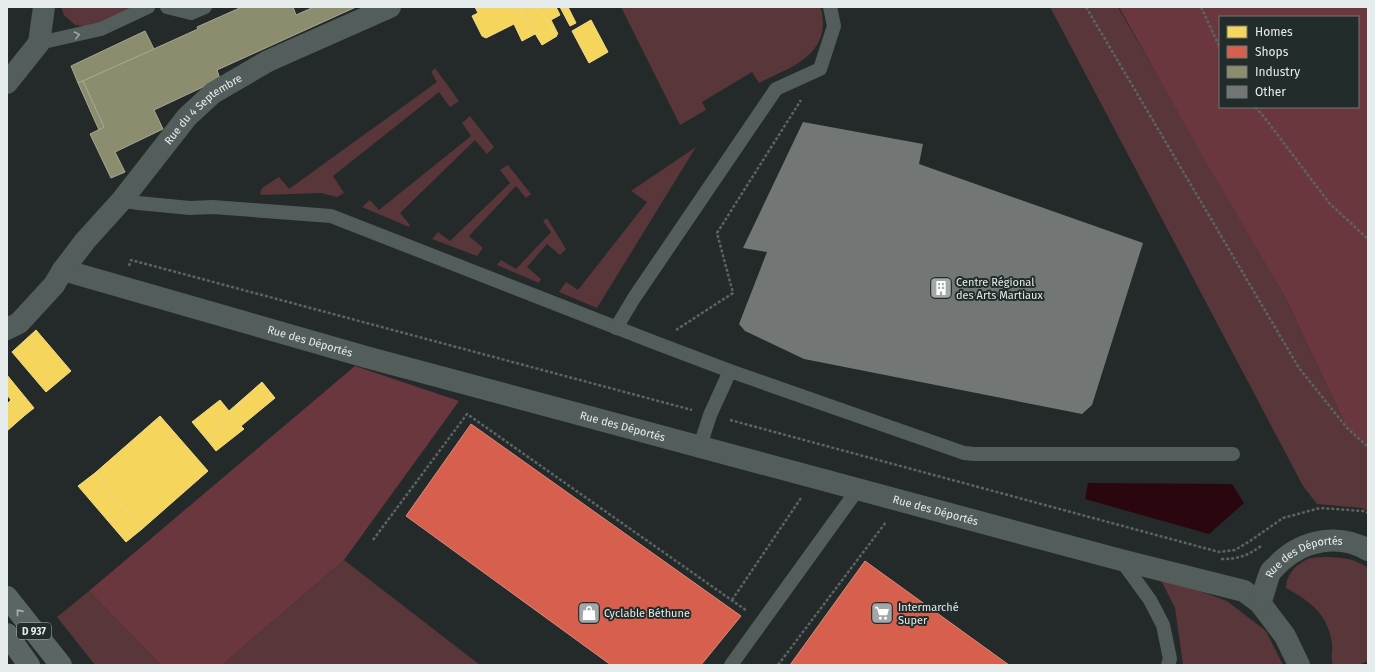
<svg xmlns="http://www.w3.org/2000/svg" width="1375" height="672" font-family="'Fira Sans',sans-serif">
	<style>
		.green { fill: #58363a }
		.forest { fill: #6b373f; fill-rule: evenodd }
		.water { fill: #2a060f }
		.homes { fill: #f6d55c; stroke: #f1dc87 }
		.shops { fill: #d6604d; stroke: #db8a7c }
		.industry { fill: #8c8c6e; stroke: #a7a994 }
		.building { fill: #727675 }
		.lines { fill: none; stroke-linecap: round; stroke-linejoin: round }
		.path { stroke: #5b6462; stroke-width: 2.5; stroke-dasharray: 3 2; stroke-linecap: butt }
		.service { stroke: #535d5c; stroke-width: 14 }
		.minor { stroke: #535d5c; stroke-width: 22 }
		.primary { stroke: #5a6665; stroke-width: 22 }
		.oneway { stroke: #9ca4a4 }
		.oneway2 { stroke: #a7b0af }
		.labels { text-anchor: middle; stroke-width: 4; stroke-linejoin: round; paint-order: stroke }
		.shield { fill: #222c2b; stroke: #abb2b1; stroke-width: 1 }
		.shield-label { font-size: 10px; font-weight: bold; fill: #e6eceb }
		.street-label { font-size: 11px; fill: #e6eceb; stroke: #222c2b }
		.poi-label { font-size: 11px; fill: #e6eceb; stroke: #222c2b; text-anchor: start }
	</style>
	<rect width="100%" height="100%" fill="#242a29"/>
	<!-- green -->
	<g class="green">
		<polygon points="61,7 140,7 91,27 75,25 64,15"/>
		<path d="M 621,7 L 820,7 C 823,12 822,17 823,22 C 824,58 785,70 759,83 L 752,72 L 702,102 L 706,110 L 680,125 Z"/>
		<polygon points="1050,7 1118,7 1286,299 1347,428 1368,447 1368,511 1362,508 1317,504 1303,486"/>
		<polygon points="435,68 459,101 450,107 439,92 333,176 344,193 337,197 321,193 262,195 260,193 262,188 279,177 289,189 437,82 431,72"/>
		<polygon points="470,116 494,147 487,154 475,140 400,213 410,225 409,227 362,207 370,200 379,210 471,136 462,123"/>
		<polygon points="696,147 597,308 559,292 566,282 578,290 647,202 631,191"/>
		<polygon points="508,165 531,194 526,198 516,186 469,236 483,248 477,256 432,239 438,232 450,241 510,183 500,170"/>
		<polygon points="547,218 566,249 560,255 547,244 527,267 541,279 539,283 497,265 501,260 516,269 551,232 543,221"/>
		<path d="M 1330,557 C 1346,558 1355,559 1368,568 L 1368,661 L 1359,665 L 1333,665 C 1330,658 1333,650 1332,643 C 1327,613 1311,602 1286,588 C 1286,574 1298,562 1311,558 C 1317,557 1324,557 1330,557 Z"/>
		<polygon points="344,560 357,570 480,665 222,665"/>
		<polygon points="1159,576 1227,601 1266,631 1283,665 1183,665 1175,608"/>
		<polygon points="89,591 161,665 95,665 57,617"/>
	</g>
	<!-- forest -->
	<g class="forest">
		<path d="M 1119,7 L 1368,7 L 1368,447 L 1347,428 L 1286,299 L 1198,148 ZM 1220,17 L 1358,17 L 1358,107 L 1220,107 Z"/>
		<polygon points="355,366 459,401 344,560 222,665 161,665 89,591"/>
	</g>
	<!-- water -->
	<polygon class="water" points="1088,483 1232,484 1244,503 1209,534 1085,499"/>
	<!-- homes -->
	<g class="homes">
		<polygon points="475,7 519,7 535,34 522,41 514,24 486,38 482,36 472,16 478,13"/>
		<polygon points="519,7 538,7 557,36 542,45"/>
		<polygon points="538,7 556,7 560,15 551,20 558,34 556,35"/>
		<polygon points="560,7 568,7 576,23 570,26"/>
		<polygon points="591,20 608,52 589,63 572,31"/>
		<polygon points="36,330 71,371 46,392 12,352"/>
		<polygon points="7,375 34,408 24,416 7,395"/>
		<polygon points="262,382 275,398 241,426 244,429 216,451 208,441 245,397"/>
		<polygon points="245,397 208,441 192,422 220,400 229,411"/>
		<polygon points="11,400 24,416 7,431 7,404"/>
		<polygon points="160,416 208,471 142,529 95,473"/>
		<polygon points="95,473 142,529 126,542 78,486"/>
	</g>
	<!-- shops -->
	<g class="shops">
		<polygon points="471,424 741,616 701,665 611,665 406,516"/>
		<polygon points="865,561 1009,665 790,665"/>
	</g>
	<!-- industry -->
	<g class="industry">
		<polygon points="242,7 293,7 296,15 314,7 356,7 217,70 220,79 154,110 163,129 115,152 125,172 111,178 90,134 104,127 83,81 198,29 197,27"/>
		<polygon points="145,31 154,49 78,83 71,66"/>
		<polygon points="83,81 104,127 99,130 78,83"/>
	</g>
	<!-- building -->
	<polygon class="building" points="803,122 923,144 919,164 1143,243 1092,405 1082,414 804,359 745,331 739,324 767,252 743,248"/>
	<g class="lines">
		<!-- path -->
		<g class="path">
			<polyline points="1086,7 1299,368 1347,428 1368,447"/>
			<polyline points="1201,7 1220,48"/>
			<polyline points="1255,107 1264,117 1330,204 1368,239"/>
			<polyline points="129,266 131,260 692,410"/>
			<polyline points="676,330 733,293 717,233 801,100"/>
			<polyline points="730,420 1219,552 1235,550 1250,541 1283,518 1320,508 1363,511 1368,513"/>
			<polyline points="373,540 467,414 747,611"/>
			<path d="M 1221,559 C 1238,559 1247,556 1261,546"/>
			<polyline points="732,600 801,498"/>
			<polyline points="778,665 886,522"/>
		</g>
		<!-- service -->
		<g class="service">
			<polyline points="167,7 191,13 205,7"/>
			<polyline points="39,43 101,29 148,7"/>
			<polyline points="122,200 138,203 190,208 213,207 331,216 656,343 730,371 964,453 974,454 1233,454"/>
			<polyline points="616,328 634,298 776,89 820,69 834,26 830,7"/>
			<polyline points="700,446 710,415 730,371"/>
			<polyline points="1121,560 1150,600 1163,625 1170,659 1168,665"/>
			<polyline points="731,665 858,489"/>
		</g>
		<!-- minor -->
		<g class="minor">
			<polyline points="7,83 39,43 44,7"/>
			<path id="s1" d="M 63,270 L 366,357 L 1121,560 L 1244,591 L 1260,603 L 1285,636 L 1299,665"/>
			<path id="s2" d="M 7,329 L 19,323 L 54,285 L 63,270 L 85,241 L 122,200 L 187,117 L 213,93 L 268,61 L 390,7"/>
			<path id="s3" d="M 1260,603 C 1264,594 1267,578 1271,571 C 1274,568 1278,565 1280,562 C 1304,540 1339,533 1368,550"/>
		</g>
		<!-- primary -->
		<g class="primary">
			<polyline points="7,597 61,665"/>
			<polyline points="7,634 29,665"/>
		</g>
	</g>
	<!-- one-way arrows -->
	<defs><path id="oneway-chevron" d="M-2-3.5L2.5 0L-2 3.5" fill="none" stroke-width="1.6" stroke-linecap="round" stroke-linejoin="round"/></defs>
	<use class="oneway" href="#oneway-chevron" transform="translate(77 35) rotate(-13)"/>
	<use class="oneway2" href="#oneway-chevron" transform="translate(19 612) rotate(-129)"/>
	<!-- icons -->
	<defs>
		<g id="building-square" transform="scale(1.15)"><rect x="-9" y="-9" width="18" height="18" rx="4" fill="#a2a8a7" stroke="#222c2b"/><path d="M-4-6H4V6H1V3H-1V6H-4ZM-2.5-4.3h1.7v1.8h-1.7ZM.8-4.3h1.7v1.8H.8ZM-2.5-1h1.7V.8h-1.7ZM.8-1h1.7V.8H.8Z" fill="#fff"/></g>
		<g id="shop-square" transform="scale(1.15)"><rect x="-9" y="-9" width="18" height="18" rx="4" fill="#a2a8a7" stroke="#222c2b"/><path d="M-5-2.5h2.3a2.7 3.5 0 0 1 5.4 0H5L5.5 6h-11ZM-1.5-2.5h3a1.5 2.3 0 0 0-3 0Z" fill="#fff"/></g>
		<g id="supermarket-square" transform="scale(1.15)"><rect x="-9" y="-9" width="18" height="18" rx="4" fill="#a2a8a7" stroke="#222c2b"/><path d="M-6-5.5h2.5l.6 2H6L4.5 2H-2.5L-4.4-4H-6ZM-1.5 3.2a1.3 1.3 0 1 0 .1 0ZM3 3.2a1.3 1.3 0 1 0 .1 0Z" fill="#fff"/></g>
	</defs>
	<g fill-rule="evenodd">
		<use href="#building-square" x="941" y="288"/>
		<use href="#shop-square" x="589" y="613"/>
		<use href="#supermarket-square" x="882" y="613"/>
	</g>
	<g class="labels">
		<!-- shield labels -->
		<rect class="shield" x="17" y="623" width="34" height="16" rx="3"/>
		<g class="shield-label">
			<text x="34" y="635">D 937</text>
		</g>
		<!-- street labels -->
		<g class="street-label">
			<text dy="4" stroke="none"><textPath href="#s2" startOffset="297">Rue du 4 Septembre</textPath></text>
			<text dy="4" stroke="none"><textPath href="#s1" startOffset="257">Rue des Déportés</textPath></text>
			<text dy="4" stroke="none"><textPath href="#s1" startOffset="581">Rue des Déportés</textPath></text>
			<text dy="4" stroke="none"><textPath href="#s1" startOffset="905">Rue des Déportés</textPath></text>
			<text dy="4" stroke="none"><textPath href="#s3" startOffset="71">Rue des Déportés</textPath></text>
		</g>
		<!-- poi labels -->
		<g class="poi-label">
			<text x="956" y="286">Centre Régional<tspan x="956" dy="13">des Arts Martiaux</tspan></text>
			<text x="898" y="611">Intermarché<tspan x="898" dy="13">Super</tspan></text>
			<text x="604" y="617">Cyclable Béthune</text>
		</g>
	</g>
	<!-- border -->
	<rect width="1375" height="672" fill="none" stroke="#e6eceb" stroke-width="16"/>
	<!-- legend -->
	<rect x="1219" y="16" width="140" height="92" fill="#222c2b" stroke="#707978"/>
	<rect x="1227" y="26" width="20" height="12" fill="#f6d55c" stroke="#707978"/>
	<text x="1255" y="36" font-size="12" fill="#e6eceb">Homes</text>
	<rect x="1227" y="46" width="20" height="12" fill="#d6604d" stroke="#707978"/>
	<text x="1255" y="56" font-size="12" fill="#e6eceb">Shops</text>
	<rect x="1227" y="66" width="20" height="12" fill="#8c8c6e" stroke="#707978"/>
	<text x="1255" y="76" font-size="12" fill="#e6eceb">Industry</text>
	<rect x="1227" y="86" width="20" height="12" fill="#727675" stroke="#707978"/>
	<text x="1255" y="96" font-size="12" fill="#e6eceb">Other</text>
</svg>
